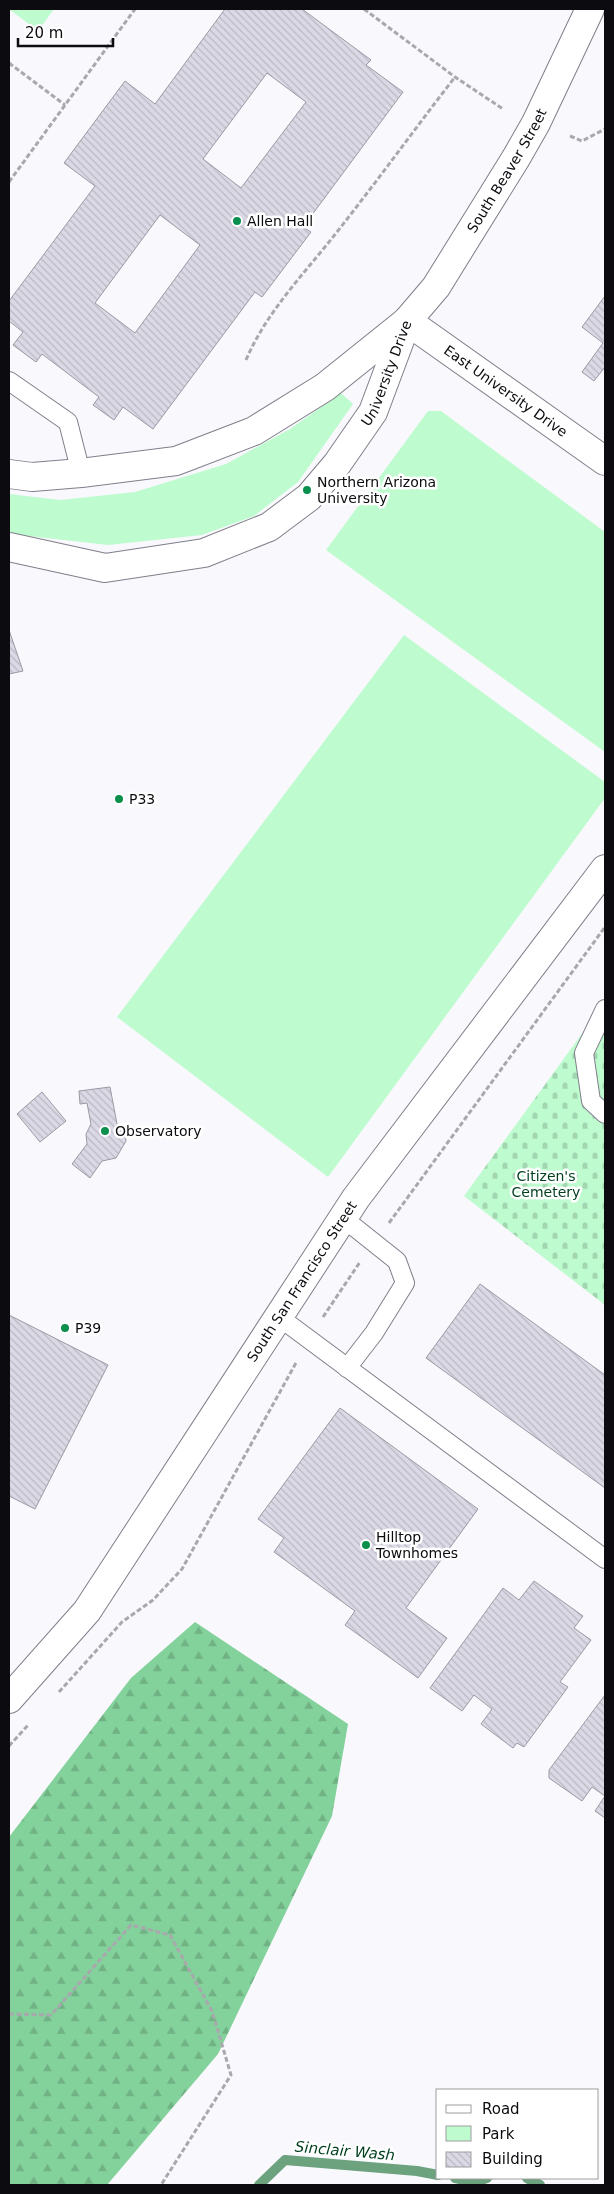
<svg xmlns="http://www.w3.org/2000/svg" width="614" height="2194" font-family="'DejaVu Sans',sans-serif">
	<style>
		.green { fill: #befbcf }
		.forest { fill: url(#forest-firs) }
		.cemetery { fill: url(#cemetery-stones) }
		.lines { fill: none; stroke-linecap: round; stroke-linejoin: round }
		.stream { stroke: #6ca27e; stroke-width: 10 }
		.building { fill: url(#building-back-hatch); stroke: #9a99a4; fill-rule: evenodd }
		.service-casing { stroke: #807f8a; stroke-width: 20 }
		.minor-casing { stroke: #807f8a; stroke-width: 30 }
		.tertiary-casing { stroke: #807f8a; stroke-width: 30 }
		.path { stroke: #a9a8ad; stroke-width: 3; stroke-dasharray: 5 2.5; stroke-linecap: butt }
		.service { stroke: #fff; stroke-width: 18 }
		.minor { stroke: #fff; stroke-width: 28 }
		.tertiary { stroke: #fff; stroke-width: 28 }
		.poi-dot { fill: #0a8f4d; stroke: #fff; stroke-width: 2 }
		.labels { text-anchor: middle; stroke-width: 5; stroke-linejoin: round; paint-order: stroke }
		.street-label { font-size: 14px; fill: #0c0c10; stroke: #fff }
		.poi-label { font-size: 14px; fill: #0c0c10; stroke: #fff; text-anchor: start }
		.park-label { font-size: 14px; fill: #003e1d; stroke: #fff }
		.water-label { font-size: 15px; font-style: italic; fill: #003f1e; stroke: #fff }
	</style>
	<defs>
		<pattern id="forest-firs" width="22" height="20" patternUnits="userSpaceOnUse" patternTransform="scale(1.25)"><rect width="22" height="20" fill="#83d19b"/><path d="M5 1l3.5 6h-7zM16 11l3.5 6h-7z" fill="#70b284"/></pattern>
		<pattern id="cemetery-stones" width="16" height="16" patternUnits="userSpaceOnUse" patternTransform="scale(1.25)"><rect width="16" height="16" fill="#befbcf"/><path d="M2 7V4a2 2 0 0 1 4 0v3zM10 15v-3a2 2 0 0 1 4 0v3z" fill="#a2d6b1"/></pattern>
		<pattern id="building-back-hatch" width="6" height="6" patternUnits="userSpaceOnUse" patternTransform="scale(1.25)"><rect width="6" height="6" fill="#dad9e5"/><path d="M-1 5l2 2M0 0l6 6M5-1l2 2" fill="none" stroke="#bab9c3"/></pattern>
	</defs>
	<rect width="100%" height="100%" fill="#f9f8fd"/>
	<!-- green -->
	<g class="green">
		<polygon points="9,9 54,9 38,31"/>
		<polygon points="341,393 353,404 298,482 254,516 202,535 108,545 20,535 9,532 9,494 60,500 135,492 226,464 290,429"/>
		<polygon points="428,411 441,411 605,532 605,752 326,550"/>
		<polygon points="404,635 605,782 605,798 328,1177 117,1017"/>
	</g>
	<!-- forest -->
	<polygon class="forest" points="195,1622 348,1724 332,1816 218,2054 107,2185 9,2185 9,1837 131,1678"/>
	<!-- cemetery -->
	<polygon class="cemetery" points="605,1002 605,1305 464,1196"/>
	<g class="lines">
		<!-- stream -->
		<g class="stream">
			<polyline points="455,2178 475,2182 487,2178"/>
			<polyline points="527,2178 540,2185"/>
			<polyline points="259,2185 285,2160 417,2171 438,2175"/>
		</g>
	</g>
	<!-- building -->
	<g class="building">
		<path d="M 225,9 L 302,9 L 371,60 L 366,65 L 403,92 L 303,227 L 311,232 L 262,297 L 255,292 L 153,429 L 123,407 L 114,420 L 93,405 L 99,397 L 42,354 L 36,362 L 13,345 L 23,332 L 9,321 L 9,301 L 95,186 L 64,163 L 125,81 L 155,104 ZM 267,73 L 306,102 L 241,188 L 203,159 ZM 160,215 L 200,245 L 135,333 L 95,303 Z"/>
		<polygon points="605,296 605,367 594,381 582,372 603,343 582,327"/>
		<polygon points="9,630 23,671 9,674"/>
		<polygon points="110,1087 117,1124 125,1134 126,1141 116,1158 102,1161 90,1178 72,1164 87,1144 86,1134 91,1124 87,1103 80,1104 79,1091"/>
		<polygon points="42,1092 66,1121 40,1142 17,1114"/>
		<polygon points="480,1284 605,1375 605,1488 426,1358"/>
		<polygon points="9,1315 108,1365 35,1509 9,1496"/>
		<polygon points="340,1408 478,1509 406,1608 447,1638 418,1678 345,1625 355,1611 274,1552 284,1538 258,1519"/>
		<polygon points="534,1581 583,1616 574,1628 591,1640 560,1682 568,1687 524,1747 517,1743 513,1748 481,1724 492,1709 474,1695 462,1711 430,1688 503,1588 519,1600"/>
		<polygon points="605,1695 605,1796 592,1787 582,1801 549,1778 549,1770"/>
		<polygon points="605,1796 605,1818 595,1811"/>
	</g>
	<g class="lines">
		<!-- service casing -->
		<g class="service-casing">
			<g id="service">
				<polyline points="9,381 68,422 81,473"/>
				<polyline points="605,1009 584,1053 591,1101 605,1114"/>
				<polyline points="343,1218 397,1261 405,1283 374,1333 347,1368"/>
				<polyline points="279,1317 605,1559"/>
			</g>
		</g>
		<!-- minor casing -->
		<g class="minor-casing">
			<g id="minor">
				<path id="s1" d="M 407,321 L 436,287 L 516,158 L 536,123 L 590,9"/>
			</g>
		</g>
		<!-- tertiary casing -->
		<g class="tertiary-casing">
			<g id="tertiary">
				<path id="s2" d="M 407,321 L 605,461"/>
				<polyline points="9,474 32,477 81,473 176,461 254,431 325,387 406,322"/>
				<path id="s3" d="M 9,547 L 105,568 L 204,553 L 269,527 L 309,497 L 337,464 L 373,412 L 407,321"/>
				<path id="s4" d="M 9,1699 L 87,1611 L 356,1198 L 605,869"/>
			</g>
		</g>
		<!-- path -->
		<g class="path">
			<polyline points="364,9 455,77 503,109"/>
			<polyline points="9,63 65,105"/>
			<polyline points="570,136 582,141 605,129"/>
			<polyline points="9,182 135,9"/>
			<path d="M 246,360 C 266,313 302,276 333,237 C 375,184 414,130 455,77"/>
			<polyline points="389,1223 605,927"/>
			<polyline points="323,1317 360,1262"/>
			<polyline points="59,1692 122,1622 153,1600 182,1569 297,1361"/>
			<polyline points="9,1746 29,1724"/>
			<polyline points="9,2014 51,2015 131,1925 170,1935 212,2011 231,2075 161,2185"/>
		</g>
		<!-- service -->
		<use href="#service" class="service"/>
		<!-- minor -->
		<use href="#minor" class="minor"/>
		<!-- tertiary -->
		<use href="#tertiary" class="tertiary"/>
	</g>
	<!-- markers -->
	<g class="poi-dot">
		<circle cx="237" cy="221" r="5"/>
		<circle cx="307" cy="490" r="5"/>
		<circle cx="119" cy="799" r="5"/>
		<circle cx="105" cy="1131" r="5"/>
		<circle cx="65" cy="1328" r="5"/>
		<circle cx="366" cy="1545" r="5"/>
	</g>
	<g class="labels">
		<!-- street labels -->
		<g class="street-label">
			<text dy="5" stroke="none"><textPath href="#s1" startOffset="181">South Beaver Street</textPath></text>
			<text dy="5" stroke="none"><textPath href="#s3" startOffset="466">University Drive</textPath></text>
			<text dy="5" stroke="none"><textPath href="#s2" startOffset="121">East University Drive</textPath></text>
			<text dy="5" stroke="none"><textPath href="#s4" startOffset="511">South San Francisco Street</textPath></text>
		</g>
		<!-- poi labels -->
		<g class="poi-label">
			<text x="247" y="226">Allen Hall</text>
			<text x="317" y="487">Northern Arizona<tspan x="317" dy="16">University</tspan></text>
			<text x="129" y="804">P33</text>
			<text x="115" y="1136">Observatory</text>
			<text x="75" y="1333">P39</text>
			<text x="376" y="1542">Hilltop<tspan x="376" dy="16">Townhomes</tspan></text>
		</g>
		<!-- park labels -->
		<g class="park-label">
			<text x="546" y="1181">Citizen's<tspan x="546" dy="16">Cemetery</tspan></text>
		</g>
		<!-- water labels -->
		<g class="water-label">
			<text transform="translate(345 2151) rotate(5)" y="5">Sinclair Wash</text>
		</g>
	</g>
	<!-- border -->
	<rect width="614" height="2194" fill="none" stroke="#0c0c10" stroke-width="20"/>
	<!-- legend -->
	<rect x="436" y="2089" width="162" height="90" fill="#ffffff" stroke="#9e9e9f"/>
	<rect x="446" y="2105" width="25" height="8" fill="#ffffff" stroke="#9e9e9f"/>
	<text x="482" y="2114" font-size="15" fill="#0c0c10">Road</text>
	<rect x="446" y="2126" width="25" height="15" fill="#befbcf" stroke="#9e9e9f"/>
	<text x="482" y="2139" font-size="15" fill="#0c0c10">Park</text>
	<rect x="446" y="2152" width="25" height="15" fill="url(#building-back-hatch)" stroke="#9e9e9f"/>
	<text x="482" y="2164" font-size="15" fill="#0c0c10">Building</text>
	<!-- scale -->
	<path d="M18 38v8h95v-8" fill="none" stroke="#0c0c10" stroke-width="2.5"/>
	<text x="25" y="38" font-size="15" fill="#0c0c10" stroke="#ffffff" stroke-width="4" paint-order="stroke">20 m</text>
</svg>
